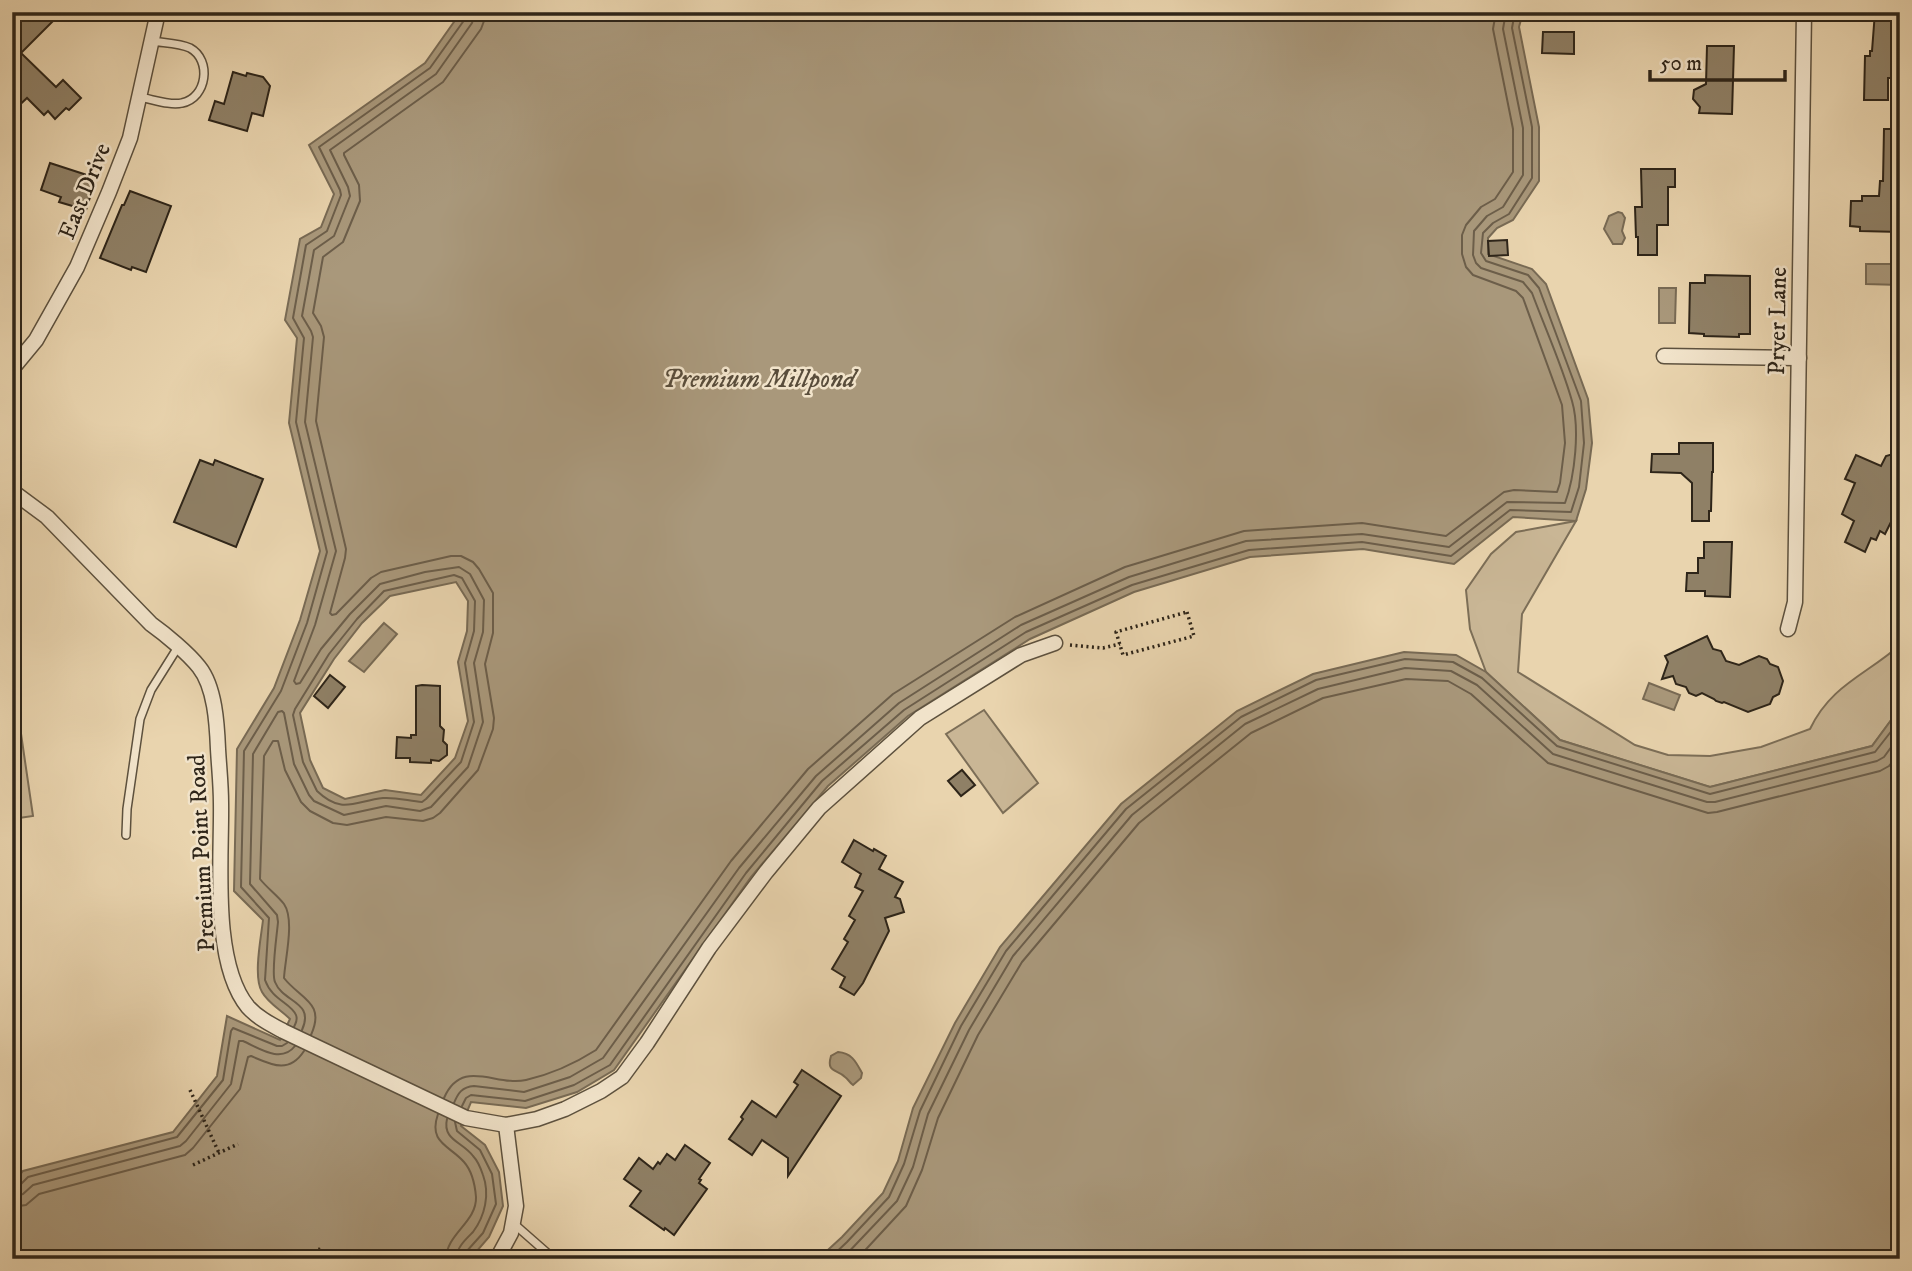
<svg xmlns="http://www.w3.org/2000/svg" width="1912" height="1271" font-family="'IM FELL DW Pica',serif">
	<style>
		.green { fill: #c9b695; stroke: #7c6e57; stroke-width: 2 }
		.water { fill: #a9987b; stroke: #786a54; stroke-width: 2; fill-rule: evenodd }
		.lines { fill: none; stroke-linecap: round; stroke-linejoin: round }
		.shore { stroke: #6c5e4a; stroke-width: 2 }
		.building { fill: #8f8066; stroke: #2e2519; stroke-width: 2 }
		.service-casing { stroke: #5d513e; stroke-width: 10 }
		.minor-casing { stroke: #5d513e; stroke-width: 17 }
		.path { stroke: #2e2519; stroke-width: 3.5; stroke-dasharray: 2 3.5; stroke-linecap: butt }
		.service { stroke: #f1e3ca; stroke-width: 7 }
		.minor { stroke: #f1e3ca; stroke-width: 14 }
		.labels { text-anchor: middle; stroke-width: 5; stroke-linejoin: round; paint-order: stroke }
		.street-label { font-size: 24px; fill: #2e2519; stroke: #f1e3ca }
		.water-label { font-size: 26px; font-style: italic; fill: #594d3b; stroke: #f1e3ca }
	</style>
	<rect width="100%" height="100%" fill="#e9d4ae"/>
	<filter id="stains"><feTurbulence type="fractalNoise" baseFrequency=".00286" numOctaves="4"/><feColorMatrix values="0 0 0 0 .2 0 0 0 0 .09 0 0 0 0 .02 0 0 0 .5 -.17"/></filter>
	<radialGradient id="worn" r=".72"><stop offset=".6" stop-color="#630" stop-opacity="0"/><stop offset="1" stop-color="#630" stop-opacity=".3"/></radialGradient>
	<!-- green -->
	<g class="green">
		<path d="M 1576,521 L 1522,614 L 1518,672 L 1635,745 L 1668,755 L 1710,756 L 1761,747 L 1810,729 C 1831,685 1866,675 1900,645 L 1900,708 L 1872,746 L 1710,787 L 1560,740 L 1486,672 L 1470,629 L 1466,590 L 1491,554 L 1516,532 Z"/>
		<polygon points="984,710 1038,783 1003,813 946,734"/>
		<polygon points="19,720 33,816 12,819 12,721"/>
	</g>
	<!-- water -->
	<g class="water">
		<path d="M 461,12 L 1523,12 L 1519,27 L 1539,127 L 1539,181 L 1513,220 L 1497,228 L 1488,238 L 1488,254 L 1532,269 L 1546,284 L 1588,399 L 1592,443 L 1586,489 L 1576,521 L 1513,517 L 1454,564 L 1363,549 L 1250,557 L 1134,592 L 1030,639 L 908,716 L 828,786 L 751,877 L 614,1070 L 577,1092 L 526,1108 L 471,1102 L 461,1126 L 485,1145 L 499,1172 L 503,1206 L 489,1237 L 470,1259 L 12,1259 L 12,1185 L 23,1171 L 173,1132 L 217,1076 L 227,1016 L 280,1040 L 290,1019 C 281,1010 268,1003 262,992 C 253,977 261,938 263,920 L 234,891 L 237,749 L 274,688 L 300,620 L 320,551 L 289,423 L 297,338 L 285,320 L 300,239 L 321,227 L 334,194 L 309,145 L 425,63 ZM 456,582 L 468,601 L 467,631 L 458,662 L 468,721 L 455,758 L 421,795 L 385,790 L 345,799 L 323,788 L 310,760 L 300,713 L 334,659 L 362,623 L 390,596 Z"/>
		<polygon points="1618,212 1622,213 1625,218 1622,231 1625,238 1622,244 1613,244 1604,229 1609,216"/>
		<polygon points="1866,264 1900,264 1900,285 1866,284"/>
		<polygon points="1659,288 1676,288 1675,323 1659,323"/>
		<polygon points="384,623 397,634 364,672 349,661"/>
		<polygon points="1404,652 1456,655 1486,672 1560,740 1710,787 1872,746 1900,708 1900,1259 818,1259 842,1237 883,1193 898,1161 913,1108 955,1023 1000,947 1121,804 1237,711 1313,674"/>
		<polygon points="1649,683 1680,695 1674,710 1643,699"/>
		<path d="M 838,1052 C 852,1053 856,1062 862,1073 L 861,1078 L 853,1085 C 850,1083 848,1079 845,1077 C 837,1069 826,1073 831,1056 Z"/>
	</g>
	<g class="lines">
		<!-- shore -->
		<g class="shore">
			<path d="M 454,575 L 462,578 L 475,601 L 474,631 L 465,663 L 474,722 L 461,762 L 426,799 L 422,802 C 409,801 396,797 383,798 C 355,801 342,815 317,791 L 303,762 L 293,715 L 295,709 L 329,654 L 357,619 L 384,591 Z"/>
			<path d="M 294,1027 C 296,1022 298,1020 296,1015 C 291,1003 272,1000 265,980 L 269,918 L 241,887 L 244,751 L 281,691 L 307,623 L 327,552 L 296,422 L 304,338 L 293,318 L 306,245 L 327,231 L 341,195 L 340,190 L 319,147 L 430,68 L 465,19 L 466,12"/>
			<path d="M 302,1030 C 315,1001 283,1003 275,982 C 271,973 277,934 278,922 L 277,915 L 250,884 L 253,754 L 278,712 L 282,711 L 284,713 L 294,764 L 309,795 L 314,801 L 344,815 L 386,806 L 420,811 L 431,807 L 468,767 L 483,722 L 474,663 L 483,632 L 484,600 L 470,574 L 459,567 L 425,572 L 380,584 L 350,614 L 321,649 L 300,683 L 296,684 L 294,681 L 315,625 L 336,551 L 305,422 L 313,337 L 311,331 L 302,316 L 314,250 L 334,236 L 350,196 L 348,187 L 330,150 L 436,74 L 472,23 L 475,12"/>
			<path d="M 311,1035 C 326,1002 300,999 284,978 C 285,959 295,920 284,904 C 277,895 267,888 260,879 L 264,756 L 273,741 L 278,741 L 285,770 L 301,802 L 310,811 L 333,823 L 347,825 L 386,817 L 423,821 L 433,818 L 440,813 L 478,770 L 493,729 L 494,718 L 485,664 L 493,633 L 493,593 L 479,569 L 473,562 L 461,556 L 451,556 L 381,572 L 371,578 L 336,614 L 332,615 L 330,613 L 345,558 L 346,549 L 316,421 L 324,337 L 321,326 L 313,313 L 323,257 L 343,242 L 360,201 L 359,185 L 344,155 L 344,153 L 443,82 L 481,29 L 484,21 L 485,12"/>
			<path d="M 444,1098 C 462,1057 496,1087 526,1080 C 552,1074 574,1064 596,1050 L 731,861 L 808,769 L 893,694 L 1015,617 L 1125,567 L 1244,531 L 1362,523 L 1446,536 L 1504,492 L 1514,490 L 1557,492 L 1560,483 L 1565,443 L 1562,405 L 1523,298 L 1516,291 L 1473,275 L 1466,267 L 1462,254 L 1462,235 L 1466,225 L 1481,207 L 1495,199 L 1513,172 L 1513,129 L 1493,29 L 1496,12"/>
			<path d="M 454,1103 C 458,1093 462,1087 474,1086 L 524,1092 L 570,1077 L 603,1058 L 739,868 L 816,776 L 899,703 L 1021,625 L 1129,577 L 1246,541 L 1362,534 L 1449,547 L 1507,502 L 1565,503 C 1575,476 1580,428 1572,401 C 1562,365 1545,328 1532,293 L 1523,282 L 1481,268 L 1476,263 L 1473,255 L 1474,231 L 1487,216 L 1503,207 L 1523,175 L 1523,128 L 1503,29 L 1506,12"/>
			<polyline points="462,1106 466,1098 471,1095 525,1101 574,1085 610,1065 746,873 822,781 904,710 1026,632 1132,585 1249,550 1362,542 1451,556 1510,510 1571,512 1579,487 1584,443 1581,401 1539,288 1528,275 1486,261 1481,253 1483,233 1493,223 1509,214 1532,178 1532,127 1512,28 1515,12"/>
			<path d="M 438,1114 C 428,1143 449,1145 464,1162 C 472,1171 475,1185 476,1197 C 477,1222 446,1234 446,1259"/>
			<path d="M 447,1119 C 442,1140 463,1142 473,1156 C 477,1160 481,1169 483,1175 C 490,1194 485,1216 473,1232 C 465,1240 457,1247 456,1259"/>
			<polyline points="455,1122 457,1131 480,1150 492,1174 496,1204 483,1233 466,1252 465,1259"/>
			<polyline points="12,1188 19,1186 28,1177 177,1137 223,1080 231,1031 233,1028 277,1046 282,1046 287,1043"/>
			<path d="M 12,1197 L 23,1194 L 33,1185 L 180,1146 L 186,1141 L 231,1084 L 239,1041 L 243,1041 C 259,1048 281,1064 295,1046"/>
			<path d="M 12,1207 L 26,1205 L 39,1194 L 185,1155 L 193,1148 L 240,1089 L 248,1057 L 251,1056 C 272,1065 289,1074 304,1051"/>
			<polyline points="829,1259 847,1242 889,1197 904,1164 920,1111 961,1026 1006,951 1126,809 1241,717 1316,680 1405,659 1453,662 1482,678 1557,746 1710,794 1875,752 1900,720"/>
			<polyline points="842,1259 897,1201 913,1167 928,1114 969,1030 1013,956 1132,815 1245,724 1318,689 1405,668 1451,671 1477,685 1553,754 1707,802 1715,802 1877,761 1884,757 1900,735"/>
			<polyline points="857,1259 906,1206 922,1170 938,1118 978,1035 1022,962 1139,823 1251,733 1323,698 1406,679 1448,681 1471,694 1548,763 1708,813 1717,812 1880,771 1889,766 1900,753"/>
		</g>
	</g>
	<!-- building -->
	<g class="building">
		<polygon points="30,12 46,12 54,20 21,53 56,87 63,80 81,98 69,110 66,108 55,119 48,111 44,115 27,98 12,112 12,30"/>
		<polygon points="1875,12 1900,12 1900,33 1896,33 1895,78 1888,78 1888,100 1864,100 1865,56 1870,56 1870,51 1872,51"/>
		<polygon points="1543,32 1574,32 1574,54 1542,53"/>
		<polygon points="1707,46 1734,46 1732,114 1699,113 1700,107 1693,99 1694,90 1706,84"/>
		<polygon points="233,72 246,76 247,73 263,77 270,86 263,116 252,113 247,131 209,120 215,101 224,104"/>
		<polygon points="1884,129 1900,129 1900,232 1860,231 1860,227 1850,226 1851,201 1862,201 1862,196 1879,196 1880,181 1883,181"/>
		<polygon points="50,163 96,178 86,210 59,202 61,197 41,190"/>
		<polygon points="1641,169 1675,169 1675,187 1668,187 1668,225 1657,225 1657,255 1638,255 1638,237 1636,237 1635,207 1642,207"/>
		<polygon points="130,191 171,206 146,272 132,267 131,270 100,258 122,205 124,205"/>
		<polygon points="1507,240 1508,255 1489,256 1488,241"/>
		<polygon points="1705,275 1750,276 1750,334 1739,334 1739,337 1704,336 1704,334 1689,333 1690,283 1705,283"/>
		<polygon points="1679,443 1713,443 1713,472 1712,472 1711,511 1709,511 1709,521 1692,521 1692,483 1681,473 1651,472 1652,454 1679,454"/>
		<polygon points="1900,452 1900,479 1894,495 1896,496 1892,507 1897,510 1885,534 1880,531 1876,540 1871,538 1865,552 1845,542 1854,521 1842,514 1855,483 1845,479 1856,455 1881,466 1886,456"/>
		<polygon points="200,460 213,465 215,460 263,479 236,547 174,522"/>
		<polygon points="1704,542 1732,542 1730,597 1705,596 1705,591 1686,591 1687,573 1698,573 1698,558 1704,558"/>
		<polygon points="1707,636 1713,649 1721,651 1726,661 1739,665 1759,656 1767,659 1770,664 1778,667 1783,681 1779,694 1773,697 1770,704 1748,712 1724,702 1722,703 1716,701 1714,699 1702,693 1696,696 1689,693 1686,687 1676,684 1673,676 1662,679 1668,662 1665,656"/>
		<polygon points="330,675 345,687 328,708 314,696"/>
		<polygon points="422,685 440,686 440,726 444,730 443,741 447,745 447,755 439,761 431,760 431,763 410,762 410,758 396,758 397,737 411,738 411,735 416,735 416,686"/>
		<polygon points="962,770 975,785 961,796 948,781"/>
		<polygon points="854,840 873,851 874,849 886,856 879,869 903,882 895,897 900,899 904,912 885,918 889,931 863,983 854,995 840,987 845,977 832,969 848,942 844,939 855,920 849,916 863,891 855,887 861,874 842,862"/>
		<polygon points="802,1070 841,1096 788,1176 788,1158 762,1140 752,1155 729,1139 743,1119 741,1117 752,1101 776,1117 798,1085 794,1082"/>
		<polygon points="685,1145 710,1163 699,1179 701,1180 699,1183 707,1189 674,1235 665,1228 664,1230 630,1206 641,1191 624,1179 639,1158 653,1169 658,1162 660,1164 667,1154 675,1160"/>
	</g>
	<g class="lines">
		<!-- service casing -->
		<g class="service-casing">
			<g id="service">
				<path d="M 139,97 C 152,99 170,106 182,103 C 207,98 212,60 190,48 C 179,43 163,43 152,41"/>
				<polyline points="126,835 127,809 140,719 151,690 178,647"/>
				<polyline points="513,1223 554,1259"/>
			</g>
		</g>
		<!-- minor casing -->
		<g class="minor-casing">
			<g id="minor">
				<polyline points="1664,356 1799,358"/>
				<polyline points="12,369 36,340 77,267 109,192 130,138 158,12"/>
				<path d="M 12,491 L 47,517 L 151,624 C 165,634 188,653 199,667 C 215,687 217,724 218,749 C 219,767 221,785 221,803 C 222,858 211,962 248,1007 C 258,1018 270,1024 283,1031 L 466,1118 L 506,1125 L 537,1119 L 565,1109 L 601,1091 L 622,1077 L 647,1043 L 709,948 L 766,872 L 819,808 L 920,718 L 1021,655 L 1055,643"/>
				<polyline points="1788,629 1795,602 1804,12"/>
				<polyline points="497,1259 511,1233 516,1206 506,1125"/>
			</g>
		</g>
		<!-- path -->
		<g class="path">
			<polygon points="1187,612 1194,636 1123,655 1116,632"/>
			<polyline points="1070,645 1103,648 1120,644"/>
			<polyline points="190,1090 219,1153"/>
			<polyline points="193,1165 238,1144"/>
			<polyline points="318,1249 346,1259"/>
		</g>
		<!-- service -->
		<use href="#service" class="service"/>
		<!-- minor -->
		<use href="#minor" class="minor"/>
	</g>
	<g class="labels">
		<!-- street labels -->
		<g class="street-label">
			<text transform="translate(84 191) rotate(-68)" y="8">East Drive</text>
			<text transform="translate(1777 321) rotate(-89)" y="8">Pryer Lane</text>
			<text transform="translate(201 853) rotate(-93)" y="8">Premium Point Road</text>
		</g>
		<!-- water labels -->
		<g class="water-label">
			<text x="759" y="387">Premium Millpond</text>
		</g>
	</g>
	<!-- margin -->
	<rect width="1912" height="1271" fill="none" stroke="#e9d4ae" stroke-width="42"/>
	<rect x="14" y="14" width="1884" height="1243" fill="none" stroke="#2e2519" stroke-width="3.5"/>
	<rect x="21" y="21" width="1870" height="1229" fill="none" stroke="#2e2519" stroke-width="2"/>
	<!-- scale -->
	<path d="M1650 70v10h135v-10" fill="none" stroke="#2e2519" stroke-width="3.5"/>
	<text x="1660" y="70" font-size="21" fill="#2e2519" stroke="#f1e3ca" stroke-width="5" paint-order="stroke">50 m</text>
	<rect width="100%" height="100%" filter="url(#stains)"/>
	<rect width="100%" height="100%" fill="url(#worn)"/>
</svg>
